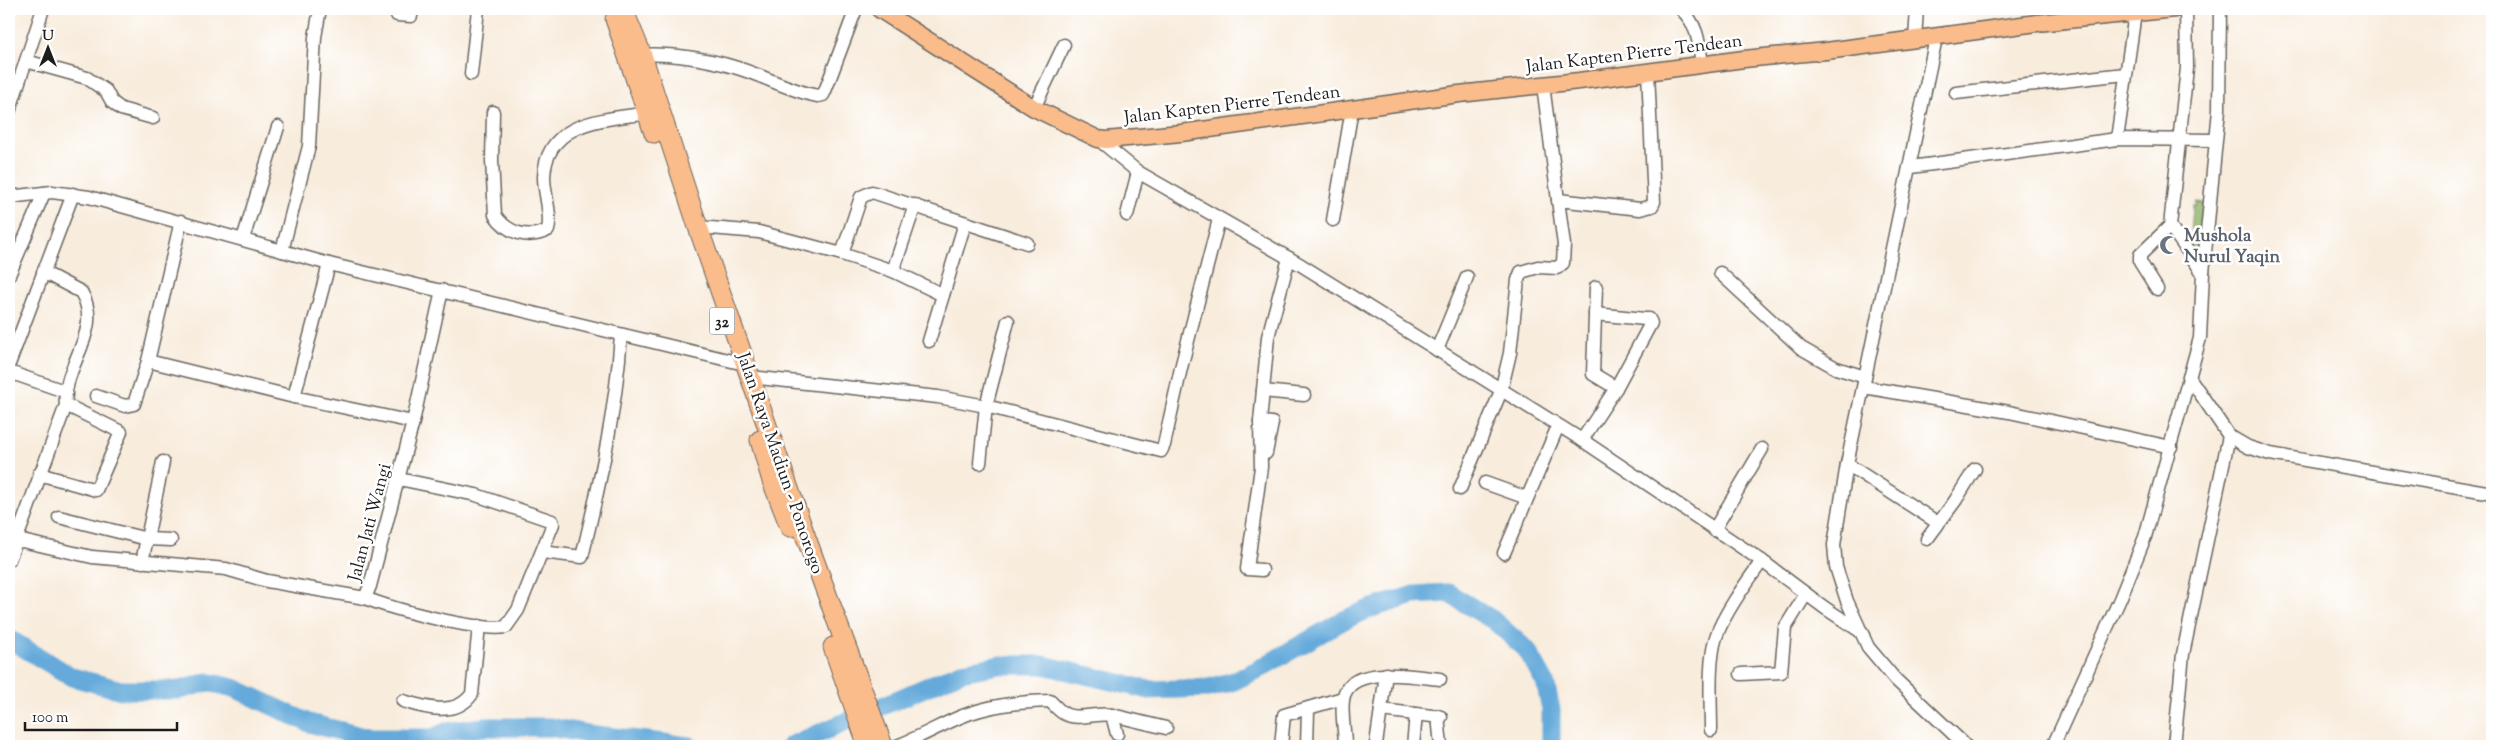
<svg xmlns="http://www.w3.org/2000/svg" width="2501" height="755" font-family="'Sorts Mill Goudy',serif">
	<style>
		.forest { fill: #92b367; stroke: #576842 }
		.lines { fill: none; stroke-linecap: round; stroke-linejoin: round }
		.river { stroke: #65aada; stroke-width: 19 }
		.minor-casing { stroke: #69655f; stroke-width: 15 }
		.major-casing { stroke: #69655f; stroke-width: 19 }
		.highway-casing { stroke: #69655f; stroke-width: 21 }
		.minor { stroke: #fff; stroke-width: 12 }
		.major { stroke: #fabc8b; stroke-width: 16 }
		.highway { stroke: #fabc8b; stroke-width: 19 }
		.labels { text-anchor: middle; stroke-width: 5; stroke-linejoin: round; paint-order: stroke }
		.shield { fill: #fff; stroke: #606060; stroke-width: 1 }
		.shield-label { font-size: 16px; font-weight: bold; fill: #1c1c1c }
		.street-label { font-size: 18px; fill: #1c1c1c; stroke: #fff }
		.worship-label { font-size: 18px; font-weight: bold; fill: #5b616d; stroke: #fff; text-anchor: start }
	</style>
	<rect width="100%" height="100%" fill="#fff"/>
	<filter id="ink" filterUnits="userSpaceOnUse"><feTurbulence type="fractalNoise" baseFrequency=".02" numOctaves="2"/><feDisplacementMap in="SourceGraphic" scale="10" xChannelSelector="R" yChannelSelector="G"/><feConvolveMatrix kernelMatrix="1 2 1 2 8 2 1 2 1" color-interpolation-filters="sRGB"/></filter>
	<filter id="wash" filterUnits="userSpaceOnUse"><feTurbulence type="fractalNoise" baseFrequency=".0096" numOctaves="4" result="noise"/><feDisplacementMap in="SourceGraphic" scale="20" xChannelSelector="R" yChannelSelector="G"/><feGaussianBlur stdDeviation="1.12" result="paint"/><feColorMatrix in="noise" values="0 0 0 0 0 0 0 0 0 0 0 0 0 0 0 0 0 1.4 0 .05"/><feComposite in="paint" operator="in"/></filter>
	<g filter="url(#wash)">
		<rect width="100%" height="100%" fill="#f8ecdc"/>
		<!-- forest -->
		<polygon class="forest" points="2196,202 2208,203 2199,259 2187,245 2197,245 2197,237 2191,234 2193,206 2196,206"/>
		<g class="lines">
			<!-- river -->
			<g class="river">
				<polyline points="9,639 72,677 121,690 180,690 207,682 234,688 309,723 369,738 433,738 446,732 484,727 550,727 588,734 689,746"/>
				<polyline points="790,746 961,672 1000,665 1043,665 1149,690 1209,688 1234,681 1257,670 1344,620 1369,609 1414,595 1448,593 1493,620 1527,650 1545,682 1551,709 1551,746"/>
			</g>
		</g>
	</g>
	<g filter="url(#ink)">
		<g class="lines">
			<!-- minor casing -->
			<g class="minor-casing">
				<g id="minor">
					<path d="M 1681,9 C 1698,25 1699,43 1702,65"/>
					<polyline points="397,15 411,16 413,9"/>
					<polyline points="1936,38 1847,464 1834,545 1836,567 1847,601 1868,647 1895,679 1966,746"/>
					<polyline points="1915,39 1917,9"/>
					<path d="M 642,55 C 669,53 708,59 734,67 C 763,75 789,91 818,96 L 823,95 L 825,91 L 856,9"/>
					<polyline points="26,61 87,78 106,91 112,102 121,109 153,118"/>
					<polyline points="471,74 478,9"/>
					<polyline points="1543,85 1558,200"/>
					<polyline points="1956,93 2125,74"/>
					<polyline points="1034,108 1064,45"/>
					<polyline points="9,112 43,9"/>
					<path d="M 493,112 L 492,161 L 495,215 C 507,233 528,240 548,230 C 552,214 544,194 544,177 C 546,117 612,120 654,112"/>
					<polyline points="1098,139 1138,172 1301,265 1582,440 1762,561 1825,608 1863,633"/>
					<polyline points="2117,139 2135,13"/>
					<polyline points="1911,167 2117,139 2215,140"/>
					<polyline points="9,197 52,192 89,197 329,264 736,362"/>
					<polyline points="1127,215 1138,172"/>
					<polyline points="1333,220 1352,109"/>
					<polyline points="181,221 148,361 294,397 413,422"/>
					<polyline points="2170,226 2203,273"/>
					<polyline points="698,227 759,232 842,254 893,271 943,295"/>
					<polyline points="243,239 278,127"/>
					<polyline points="282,251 309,146 315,37 320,9"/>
					<polyline points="842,254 861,197 872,192 1027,243"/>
					<polyline points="893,271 915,205"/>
					<polyline points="1720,273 1801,348 1836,368 1865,377"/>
					<polyline points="9,275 44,193"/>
					<polyline points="1596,287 1593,374 1616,388"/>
					<polyline points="2157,289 2140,262 2140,255 2170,226 2187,68 2186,9"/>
					<polyline points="929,341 965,223"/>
					<polyline points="1437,350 1467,277"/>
					<polyline points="9,364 73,194"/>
					<polyline points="9,372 64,391"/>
					<polyline points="750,377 938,397 986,406 1161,451 1164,445 1181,368 1219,219"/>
					<polyline points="1864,387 2009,412 2171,447"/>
					<polyline points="1263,391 1304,395"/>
					<polyline points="96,396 125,406 134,404 148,361"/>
					<polyline points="294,397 329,264"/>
					<polyline points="1260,422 1272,423 1266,453"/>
					<polyline points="2229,436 2248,447 2270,454 2492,493"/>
					<polyline points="1582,440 1616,388 1651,323 1649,319 1645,319 1595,314"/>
					<polyline points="980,463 986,406 1008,321"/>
					<polyline points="1847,464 1938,523"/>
					<polyline points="39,474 96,490 121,432 66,405"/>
					<path d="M 399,479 L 476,495 L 552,521 L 553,524 L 518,610 L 506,627 C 479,632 392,609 365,598 L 370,586 L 413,422 L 442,290"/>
					<polyline points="1485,483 1527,498"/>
					<polyline points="1460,489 1501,391 1510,353 1518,280 1521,272 1538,267 1557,268 1563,263 1564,245 1558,200 1640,209 1652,206 1654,202 1648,72"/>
					<polyline points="59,517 147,539 171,540"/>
					<polyline points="1714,530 1762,449"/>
					<polyline points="1927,539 1955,501 1975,469"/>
					<polyline points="9,543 22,541 92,557 226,569 267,581 365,598"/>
					<path d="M 542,552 L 582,557 C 600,483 616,411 621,335"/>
					<polyline points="1504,553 1558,426"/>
					<path d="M 9,560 L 66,405 C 61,366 105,331 81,292 L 43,272"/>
					<polyline points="142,562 163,462"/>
					<polyline points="1262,570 1247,569 1261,467 1260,422 1268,337 1289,258"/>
					<polyline points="1741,674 1781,672 1785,628 1806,594"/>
					<path d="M 403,701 C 425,708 456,717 472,694 L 479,626"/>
					<polyline points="1381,710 1441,717"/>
					<polyline points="1112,715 1166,728"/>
					<polyline points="1438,716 1441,746"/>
					<path d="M 1711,730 C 1711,704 1708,661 1716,637 C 1724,613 1747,582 1762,561"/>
					<polyline points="1376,744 1386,674"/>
					<path d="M 897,746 C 918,738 939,726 960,717 C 989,705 1019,702 1050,701 C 1054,705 1060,712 1065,714 C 1078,721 1098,712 1112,715 L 1117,734"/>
					<polyline points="1281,746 1284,715 1343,698"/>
					<polyline points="1307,746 1308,710"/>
					<path d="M 1345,746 C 1345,732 1341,714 1343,700 C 1347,663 1417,677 1440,679"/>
					<polyline points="1413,746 1416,714"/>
					<polyline points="2053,746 2120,599 2145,537 2200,338 2203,273 2219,110 2220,9"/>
					<polyline points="2174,746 2183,654 2229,436 2189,377"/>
				</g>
			</g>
			<!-- major casing -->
			<g class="major-casing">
				<polyline id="major" points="879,9 1034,108 1098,139 1106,140 1181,133 1459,94 1579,81 1744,59 1826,51 2037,23 2175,9"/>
			</g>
			<!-- highway casing -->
			<g class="highway-casing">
				<g id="highway">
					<polyline points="623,9 642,55 698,227 804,532 883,746"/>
					<polyline points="615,19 654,133"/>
					<polyline points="760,440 772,481 790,527"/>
					<polyline points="833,647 868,746"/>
				</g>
			</g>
			<!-- minor -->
			<use href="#minor" class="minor"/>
			<!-- major -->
			<use href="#major" class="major"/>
			<!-- highway -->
			<use href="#highway" class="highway"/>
		</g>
	</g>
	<!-- icons -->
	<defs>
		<g id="mosque-bare" transform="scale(1.5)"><path d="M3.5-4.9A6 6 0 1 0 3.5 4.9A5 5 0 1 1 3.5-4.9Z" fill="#6b7280" stroke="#fff" stroke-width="2.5" paint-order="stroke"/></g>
	</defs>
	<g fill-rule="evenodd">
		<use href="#mosque-bare" x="2169" y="245"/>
	</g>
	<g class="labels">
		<!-- shield labels -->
		<rect class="shield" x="709.5" y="307.5" width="25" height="27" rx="4"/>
		<g class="shield-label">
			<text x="722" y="327">32</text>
		</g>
		<!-- street labels -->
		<g class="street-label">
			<text transform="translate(1634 53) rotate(-7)" y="6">Jalan Kapten Pierre Tendean</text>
			<text transform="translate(1232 104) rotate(-7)" y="6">Jalan Kapten Pierre Tendean</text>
			<text transform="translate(781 463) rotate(71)" y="6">Jalan Raya Madiun - Ponorogo</text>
			<text transform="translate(369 522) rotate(-75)" y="6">Jalan Jati Wangi</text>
		</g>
		<!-- worship labels -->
		<g class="worship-label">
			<text x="2184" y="241">Mushola<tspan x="2184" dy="21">Nurul Yaqin</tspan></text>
		</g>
	</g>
	<!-- margin -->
	<rect width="2501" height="755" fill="none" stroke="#fff" stroke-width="30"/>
	<!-- north arrow -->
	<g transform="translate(48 48)" stroke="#ffffff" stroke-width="4" paint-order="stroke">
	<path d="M0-4L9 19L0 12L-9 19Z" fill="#1c1c1c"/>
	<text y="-8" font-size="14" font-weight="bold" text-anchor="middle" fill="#1c1c1c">U</text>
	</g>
	<!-- scale -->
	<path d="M25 722v8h152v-8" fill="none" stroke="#1c1c1c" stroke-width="2.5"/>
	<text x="32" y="722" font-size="15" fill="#1c1c1c" stroke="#ffffff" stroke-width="4" paint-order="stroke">100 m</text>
</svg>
